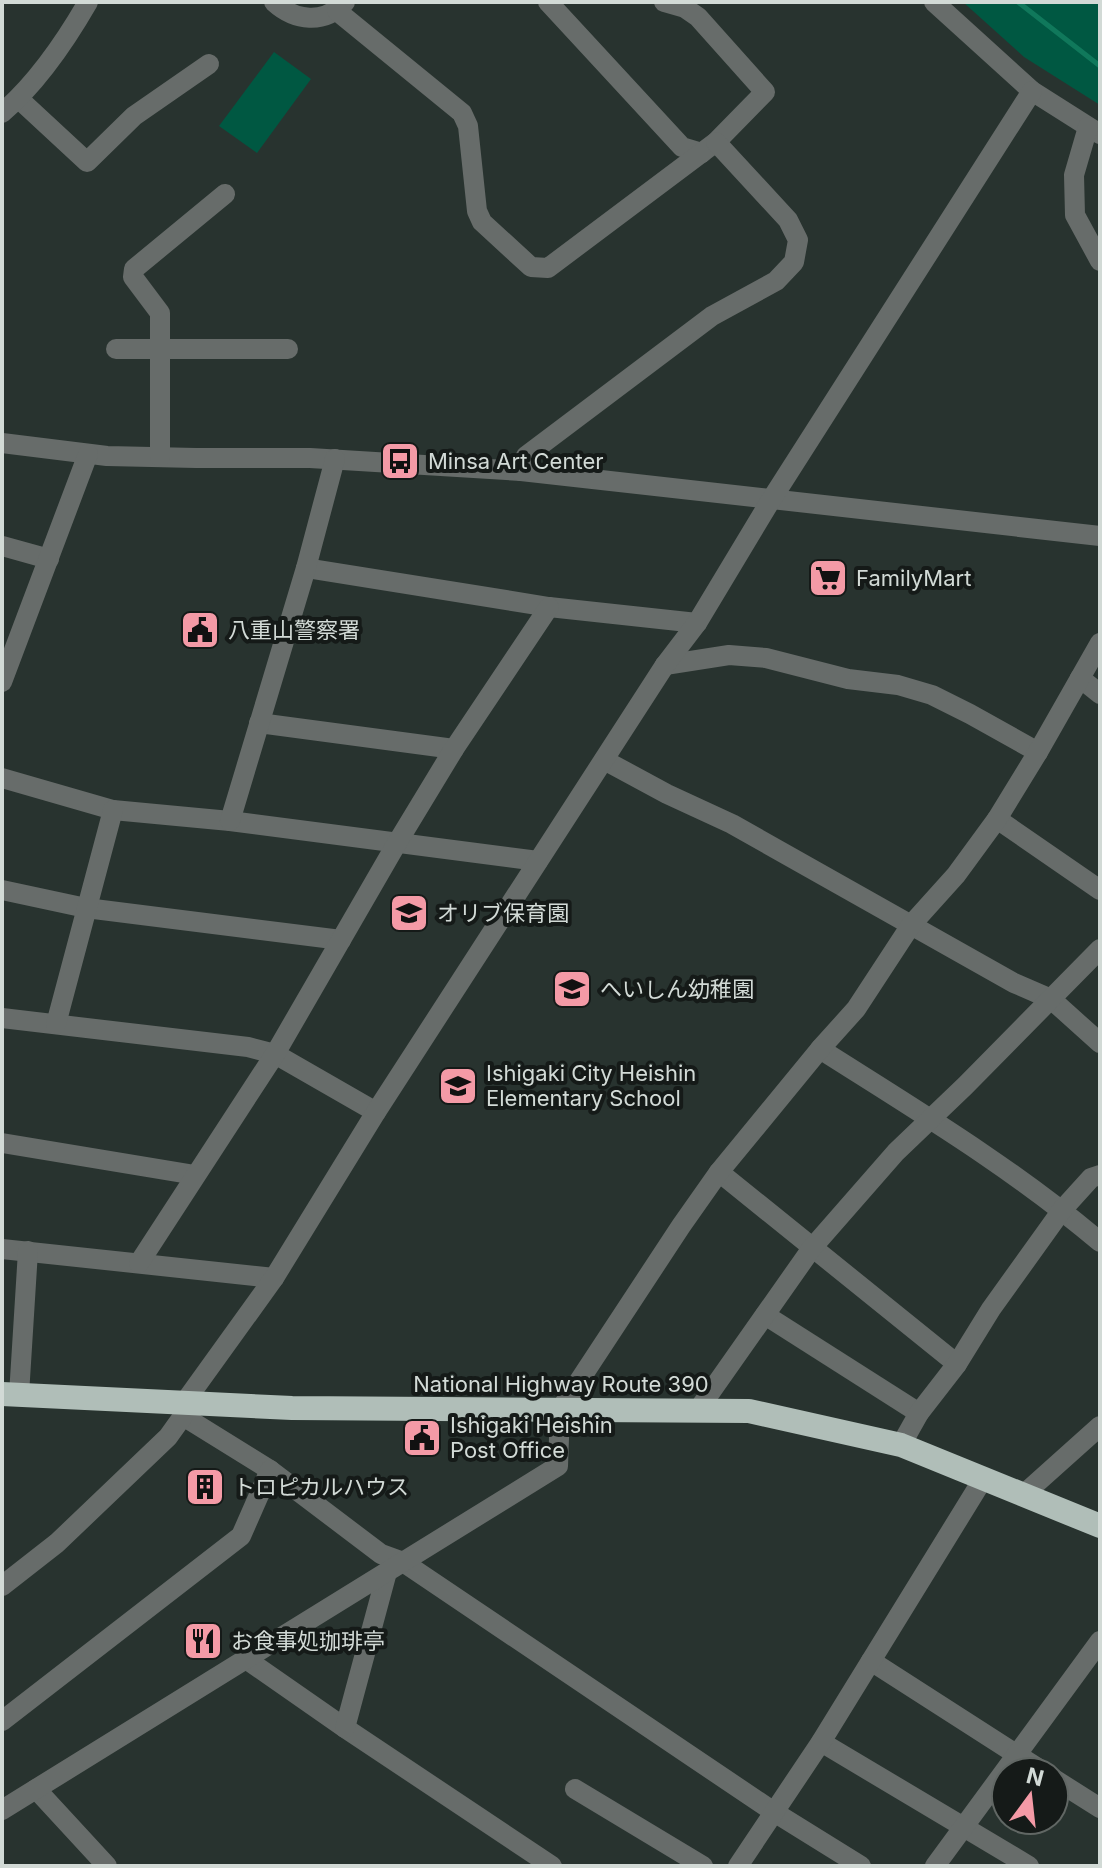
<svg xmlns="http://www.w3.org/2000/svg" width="1102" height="1868" font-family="Inter,'Noto Sans JP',sans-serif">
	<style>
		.green { fill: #005842 }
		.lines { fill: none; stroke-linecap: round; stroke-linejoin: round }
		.stream { stroke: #10785b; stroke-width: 5 }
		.minor { stroke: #676c6a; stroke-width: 20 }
		.highway { stroke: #b0beb8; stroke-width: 24 }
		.labels { text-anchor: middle; stroke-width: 8; stroke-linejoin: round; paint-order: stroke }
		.poi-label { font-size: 22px; fill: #d2dad6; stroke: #151a18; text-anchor: start }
		.street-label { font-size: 22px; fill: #d2dad6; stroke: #151a18 }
	</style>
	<rect width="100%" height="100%" fill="#28332f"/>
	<!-- green -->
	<g class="green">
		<polygon points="963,2 1100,2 1100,105 1024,57"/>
		<polygon points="274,52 311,79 257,153 219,126"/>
	</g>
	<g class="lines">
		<!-- stream -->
		<polyline class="stream" points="1018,2 1100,66"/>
		<!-- minor -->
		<g class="minor">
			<path d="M 274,2 C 295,21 324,25 345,2"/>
			<polyline points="548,2 682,147 702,153"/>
			<polyline points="934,2 1032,91 1100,134"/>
			<polyline points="337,11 462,113 468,126 477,211 482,222 531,267 548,268 716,142 765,92 698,17 685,8 664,2"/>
			<polyline points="19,99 87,162 134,116 209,64"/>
			<path d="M 2,113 C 37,83 65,42 88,2"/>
			<polyline points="1088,127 1074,175 1075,215 1100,261"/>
			<polyline points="116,349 288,349"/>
			<polyline points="2,443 107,456 196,458 310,458 521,471 1100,536"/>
			<polyline points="160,457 160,313 133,277 134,269 225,194"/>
			<polyline points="521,471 526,456 712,316 776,281 794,262 798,240 788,220 716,142"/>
			<polyline points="2,546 49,559"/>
			<polyline points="306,568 549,607 697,623"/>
			<polyline points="665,665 729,655 766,658 848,679 898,685 932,695 970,714 1038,752"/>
			<polyline points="1080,678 1100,694"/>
			<polyline points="2,682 88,454"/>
			<polyline points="259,723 454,749"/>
			<polyline points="604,760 667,794 732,824 1014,983 1051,999 1100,1043"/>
			<polyline points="2,778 113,810 230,821 538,861"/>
			<polyline points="997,819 1100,890"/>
			<polyline points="230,821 306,568 335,459"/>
			<polyline points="2,890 86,908 341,940"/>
			<polyline points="2,1018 248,1047 275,1054 376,1112"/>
			<polyline points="56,1024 113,810"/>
			<path d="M 820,1049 C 916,1110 1013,1168 1100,1242"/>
			<polyline points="2,1143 195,1175"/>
			<polyline points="719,1172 957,1364"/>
			<polyline points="2,1249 274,1278"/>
			<polyline points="139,1263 275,1054 397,843 454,749 549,607"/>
			<polyline points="765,1315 919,1413"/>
			<polyline points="19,1395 28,1251"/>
			<polyline points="698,1410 812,1248 896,1152 965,1086 1100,949"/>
			<polyline points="183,1416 270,1470 381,1554 403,1562 774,1812 861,1866"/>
			<polyline points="901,1445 919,1413 957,1364 991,1309 1062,1210 1091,1178 1100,1175"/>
			<polyline points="1023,1495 1100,1426"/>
			<polyline points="2,1586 57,1543 168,1437 183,1416 184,1403 274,1278 376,1112 665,665 697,623 771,500 1032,91"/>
			<polyline points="246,1659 345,1728 552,1866"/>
			<polyline points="871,1661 1044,1772"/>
			<polyline points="2,1721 241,1536 270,1470"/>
			<polyline points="345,1728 387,1572"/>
			<polyline points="821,1742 1029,1866"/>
			<polyline points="1054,1779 1100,1808"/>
			<polyline points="36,1789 107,1866"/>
			<polyline points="575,1789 703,1866"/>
			<polyline points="2,1810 558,1466 560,1410 681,1226 719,1172 820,1049 856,1009 911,925 956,875 997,819 1038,752 1100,643"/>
			<polyline points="738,1866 821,1742 983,1479"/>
			<polyline points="935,1866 1100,1641"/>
		</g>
		<!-- highway -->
		<polyline class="highway" points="2,1394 292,1408 749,1411 901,1445 1100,1526"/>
	</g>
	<!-- icons -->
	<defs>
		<g id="bus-square" transform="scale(2)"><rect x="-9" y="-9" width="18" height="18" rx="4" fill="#f49aa6" stroke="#151a18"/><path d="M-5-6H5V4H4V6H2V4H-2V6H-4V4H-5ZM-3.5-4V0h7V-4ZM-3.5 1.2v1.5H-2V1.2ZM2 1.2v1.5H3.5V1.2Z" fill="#111"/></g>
		<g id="supermarket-square" transform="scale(2)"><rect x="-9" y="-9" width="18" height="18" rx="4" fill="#f49aa6" stroke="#151a18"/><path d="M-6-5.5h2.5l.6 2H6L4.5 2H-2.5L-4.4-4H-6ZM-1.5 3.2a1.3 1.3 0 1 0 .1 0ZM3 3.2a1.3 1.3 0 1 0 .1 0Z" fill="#111"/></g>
		<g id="civic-square" transform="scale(2)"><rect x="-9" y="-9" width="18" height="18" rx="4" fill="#f49aa6" stroke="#151a18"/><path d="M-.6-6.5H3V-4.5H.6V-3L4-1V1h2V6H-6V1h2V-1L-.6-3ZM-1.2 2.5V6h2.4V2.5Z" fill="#111"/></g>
		<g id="school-square" transform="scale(2)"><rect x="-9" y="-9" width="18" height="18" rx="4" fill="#f49aa6" stroke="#151a18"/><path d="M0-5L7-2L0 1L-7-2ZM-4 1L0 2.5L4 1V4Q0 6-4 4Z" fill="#111"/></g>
		<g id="building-square" transform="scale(2)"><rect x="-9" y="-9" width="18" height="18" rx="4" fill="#f49aa6" stroke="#151a18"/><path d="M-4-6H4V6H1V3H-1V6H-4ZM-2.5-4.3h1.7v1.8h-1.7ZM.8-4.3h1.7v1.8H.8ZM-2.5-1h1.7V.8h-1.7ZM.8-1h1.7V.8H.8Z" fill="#111"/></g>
		<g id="restaurant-square" transform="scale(2)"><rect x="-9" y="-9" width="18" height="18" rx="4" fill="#f49aa6" stroke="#151a18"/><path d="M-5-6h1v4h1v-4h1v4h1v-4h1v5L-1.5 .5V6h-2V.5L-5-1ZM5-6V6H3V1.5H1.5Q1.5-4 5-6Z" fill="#111"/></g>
	</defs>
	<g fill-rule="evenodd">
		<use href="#bus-square" x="400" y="461"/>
		<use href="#supermarket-square" x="828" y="578"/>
		<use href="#civic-square" x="200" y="630"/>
		<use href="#school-square" x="409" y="913"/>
		<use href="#school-square" x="572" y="989"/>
		<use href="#school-square" x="458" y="1086"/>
		<use href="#civic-square" x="422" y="1438"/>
		<use href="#building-square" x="205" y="1487"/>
		<use href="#restaurant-square" x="203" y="1641"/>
	</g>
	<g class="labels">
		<!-- poi labels -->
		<g class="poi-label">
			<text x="428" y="469">Minsa Art Center</text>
			<text x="856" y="586">FamilyMart</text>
			<text x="228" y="638">八重山警察署</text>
			<text x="437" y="921">オリブ保育園</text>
			<text x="600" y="997">へいしん幼稚園</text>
			<text x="486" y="1081">Ishigaki City Heishin<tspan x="486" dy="25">Elementary School</tspan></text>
			<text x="450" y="1433">Ishigaki Heishin<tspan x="450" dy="25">Post Office</tspan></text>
			<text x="233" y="1495">トロピカルハウス</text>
			<text x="231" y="1649">お食事処珈琲亭</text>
		</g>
		<!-- street labels -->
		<g class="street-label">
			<text x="561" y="1392">National Highway Route 390</text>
		</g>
	</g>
	<!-- border -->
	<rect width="1102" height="1868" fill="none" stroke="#d2dad6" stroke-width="8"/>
	<!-- north arrow -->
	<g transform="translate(1030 1796) rotate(15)"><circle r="38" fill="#151a18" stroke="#616764" stroke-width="2"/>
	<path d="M0-6L14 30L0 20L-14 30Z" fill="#f49aa6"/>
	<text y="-12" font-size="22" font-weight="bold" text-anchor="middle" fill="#d2dad6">N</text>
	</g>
</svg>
